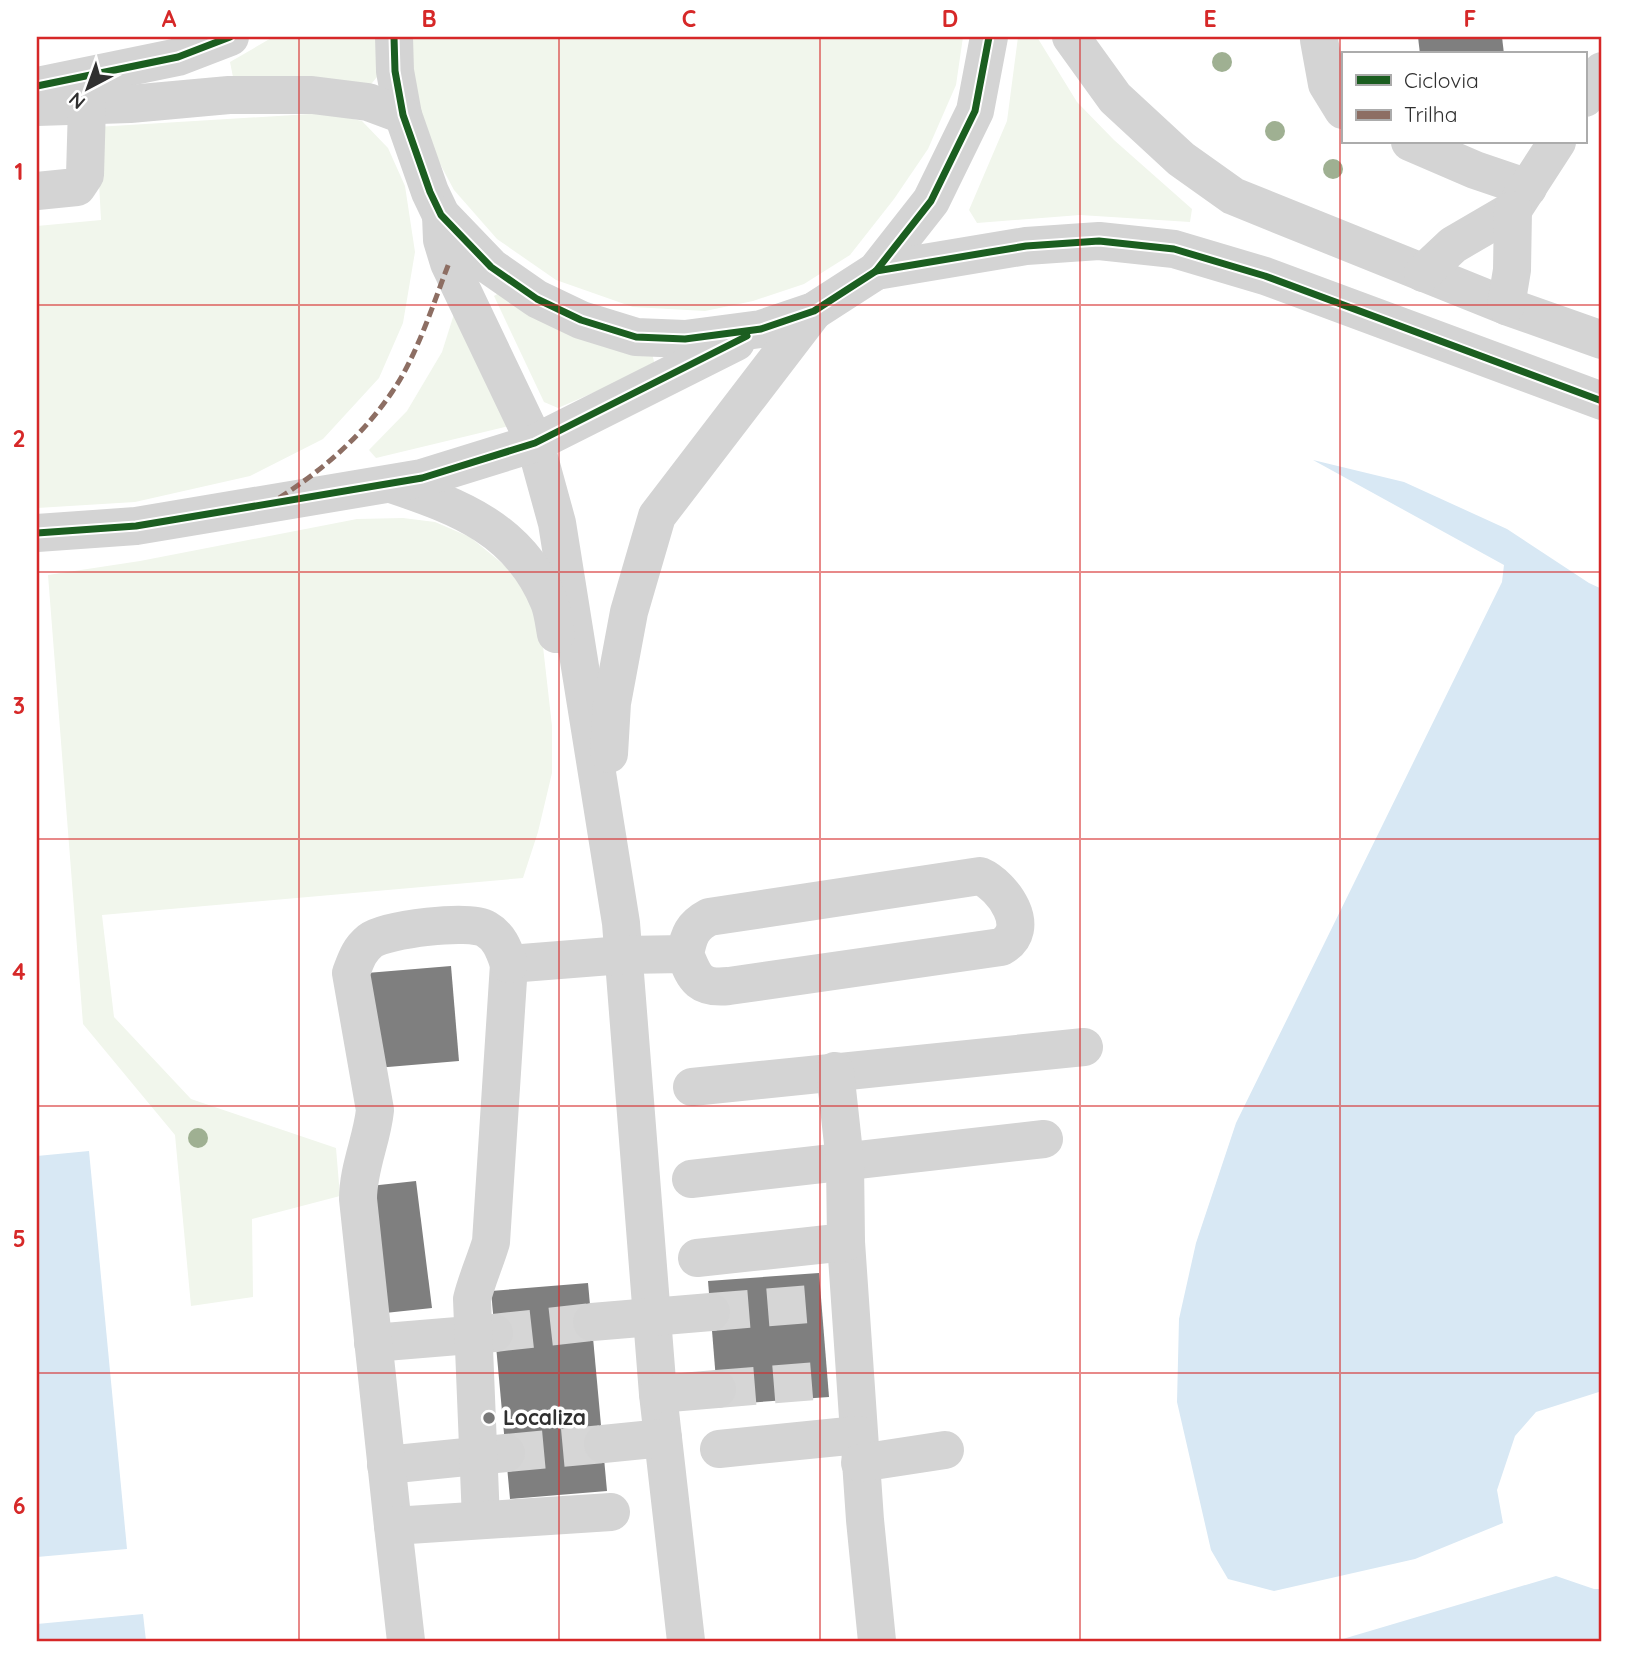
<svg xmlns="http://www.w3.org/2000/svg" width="1639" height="1678" font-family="Quicksand,sans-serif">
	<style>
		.green { fill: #f1f6ec }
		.water { fill: #d8e8f4 }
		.building { fill: #7f7f7f }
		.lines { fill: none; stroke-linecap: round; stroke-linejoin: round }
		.minor-tunnel { stroke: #d6d6d6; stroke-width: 38; stroke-dasharray: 38 19; stroke-linecap: butt }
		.minor { stroke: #d4d4d4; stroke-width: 38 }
		.quiet { stroke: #8d6e63; stroke-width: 5; stroke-dasharray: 10 5; stroke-linecap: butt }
		.cycleway-casing { stroke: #fff; stroke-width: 11 }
		.cycleway { stroke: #1b5e20; stroke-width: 7 }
		.tree { fill: #9fb092 }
		.grid { fill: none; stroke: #d62828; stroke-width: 2; stroke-opacity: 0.55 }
		.poi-dot { fill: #787878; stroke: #fff; stroke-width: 2.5 }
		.labels { text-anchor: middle; stroke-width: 7; stroke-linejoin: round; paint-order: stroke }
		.poi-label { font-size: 21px; font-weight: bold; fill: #303030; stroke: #fff; text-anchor: start }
		.neatline { fill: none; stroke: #d62828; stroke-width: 2.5 }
		.grid-label { font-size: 23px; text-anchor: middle; font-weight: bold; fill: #d62828 }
	</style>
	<rect width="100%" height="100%" fill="#fff"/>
	<!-- green -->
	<g class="green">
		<polygon points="273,37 378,37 377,77 367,89 233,77 230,62"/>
		<polygon points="411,37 963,37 956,85 928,149 894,199 850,255 804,284 753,301 705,311 633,307 556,280 497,239 454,190 424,134 411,69"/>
		<polygon points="1018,37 1037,37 1077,102 1114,140 1192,209 1190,222 1080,215 977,223 969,210 1007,121"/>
		<polygon points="326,113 362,121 388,148 405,186 415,252 403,323 379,378 323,439 250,476 135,502 37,508 37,226 101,220 96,127"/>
		<polygon points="502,291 652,353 655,366 558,408 544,402 494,296"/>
		<polygon points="454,314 509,426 376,458 369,450 407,411 442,352"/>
		<polygon points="403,518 435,522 470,537 503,564 523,586 540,620 552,726 552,773 538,832 523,878 102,915 114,1017 191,1099 336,1148 340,1196 252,1219 253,1297 191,1306 175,1135 83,1024 48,575 140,561 357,519"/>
	</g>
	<!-- water -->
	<g class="water">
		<polygon points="1313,460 1404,482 1507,529 1589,583 1602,589 1602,1391 1536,1412 1515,1436 1497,1490 1503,1523 1415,1559 1274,1591 1228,1579 1211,1550 1177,1402 1179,1319 1196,1243 1236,1123 1502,582 1504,565"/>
		<polygon points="89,1151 127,1549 37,1557 37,1156"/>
		<polygon points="1556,1576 1594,1589 1602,1589 1602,1641 1336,1641"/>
		<polygon points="143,1614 146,1641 37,1641 37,1624"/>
	</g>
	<!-- building -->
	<g class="building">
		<polygon points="1418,37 1502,37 1504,54 1420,54"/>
		<polygon points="451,966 459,1061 376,1068 367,973"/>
		<polygon points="416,1181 432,1308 385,1313 370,1186"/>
		<polygon points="819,1273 829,1397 718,1405 708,1281"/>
		<polygon points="588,1283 607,1491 510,1499 491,1291"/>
	</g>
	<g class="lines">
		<!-- minor-tunnel -->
		<g class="minor-tunnel">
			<polyline points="711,1312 822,1303"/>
			<polyline points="494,1333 592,1322"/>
			<polyline points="717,1389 828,1380"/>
			<polyline points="506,1453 603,1444"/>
		</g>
		<!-- minor -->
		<g class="minor">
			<polyline points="394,37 395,71 403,115 430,192 441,215 491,267 537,299 581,320 636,337 685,339 761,329 814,311 876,271 931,201 975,111 989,37"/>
			<polyline points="1071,37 1115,98 1181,159 1233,196 1506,306 1602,340"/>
			<polyline points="1319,40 1327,84 1343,110"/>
			<polyline points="37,86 178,57 230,37"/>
			<polyline points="1585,98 1602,71"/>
			<polyline points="37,107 130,104 229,95 312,95 368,102 403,115"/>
			<polyline points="1410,142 1475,170 1528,188"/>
			<polyline points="37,191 77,187 85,175 87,106"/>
			<polyline points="441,215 442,240 449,263 535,443 557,523 621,923 658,1394 686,1641"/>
			<polyline points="876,271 1026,246 1099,241 1174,249 1265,276 1602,401"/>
			<polyline points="1423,273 1453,245 1513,210 1557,142"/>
			<polyline points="1506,306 1512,270 1513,210"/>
			<path d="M 391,484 C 460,507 520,530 549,602 C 553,612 554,624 556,634"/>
			<polyline points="37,533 136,526 422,478 535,443 736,342"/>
			<polyline points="609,754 612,703 629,612 657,516 814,311"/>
			<polyline points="692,1087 1084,1047"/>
			<polyline points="691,1179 1044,1139"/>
			<polyline points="846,1242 865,1520 877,1641"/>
			<polyline points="697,1258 846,1242 845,1162 835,1071"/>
			<polyline points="592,1322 711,1312"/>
			<polyline points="373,1343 494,1333"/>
			<polyline points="658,1394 717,1389"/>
			<polyline points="603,1444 663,1438"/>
			<polyline points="719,1449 858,1435"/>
			<polyline points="860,1463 945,1450"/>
			<polyline points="386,1465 506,1453"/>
			<path d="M 481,1520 L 472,1299 C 477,1279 485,1262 491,1242 L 509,964 L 623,955 L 685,954 C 689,935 692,926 709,917 L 980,876 C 1003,886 1034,929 1001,947 L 729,986 C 700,989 695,980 685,954"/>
			<path d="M 393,1526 L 358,1199 C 358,1168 372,1140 375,1110 L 351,973 C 356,960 359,950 370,941 C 386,929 470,919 486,929 C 500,937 504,950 509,964"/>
			<polyline points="406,1641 393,1526 611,1512"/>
		</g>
		<!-- quiet -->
		<path class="quiet" d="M 279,498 C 323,470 363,435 392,392 C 417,356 433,304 449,263"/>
		<!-- cycleway casing -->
		<g class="cycleway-casing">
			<g id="cycleway">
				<polyline points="394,37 395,71 403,115 430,192 441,215 491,267 537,299 581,320 636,337 685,339 761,329 814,311 876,271 931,201 975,111 989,37"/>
				<polyline points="37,86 178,57 230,37"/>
				<polyline points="876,271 1026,246 1099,241 1174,249 1265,276 1602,401"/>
				<polyline points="37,533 136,526 422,478 535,443 747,336"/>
			</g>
		</g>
		<!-- cycleway -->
		<use href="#cycleway" class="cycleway"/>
	</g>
	<!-- trees -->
	<g class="tree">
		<circle cx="1222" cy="62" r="10"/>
		<circle cx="1275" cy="131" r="10"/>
		<circle cx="1333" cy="169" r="10"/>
		<circle cx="198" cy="1138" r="10"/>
	</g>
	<!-- grid -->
	<path class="grid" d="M 299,37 L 299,1641M 559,37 L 559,1641M 820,37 L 820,1641M 1080,37 L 1080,1641M 1340,37 L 1340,1641M 37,305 L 1602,305M 37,572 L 1602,572M 37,839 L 1602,839M 37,1106 L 1602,1106M 37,1373 L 1602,1373"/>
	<!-- markers -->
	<circle class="poi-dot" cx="489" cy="1418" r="7"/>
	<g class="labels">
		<!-- poi labels -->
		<g class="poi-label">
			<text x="503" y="1425">Localiza</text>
		</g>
	</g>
	<!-- border -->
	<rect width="1639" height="1678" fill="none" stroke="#ffffff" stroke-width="77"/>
	<!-- legend -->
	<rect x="1342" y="52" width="245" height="91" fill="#ffffff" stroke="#acacac" stroke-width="2"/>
	<rect x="1356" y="75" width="35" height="10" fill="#1b5e20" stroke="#acacac" stroke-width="2"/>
	<text x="1404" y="88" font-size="21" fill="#303030">Ciclovia</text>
	<rect x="1356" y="110" width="35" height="10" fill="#8d6e63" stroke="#acacac" stroke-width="2"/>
	<text x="1404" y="122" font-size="21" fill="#303030">Trilha</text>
	<!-- north arrow -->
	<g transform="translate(88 88) rotate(221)" stroke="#ffffff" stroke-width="5" paint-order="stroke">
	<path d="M0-5L12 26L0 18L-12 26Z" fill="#303030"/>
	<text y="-10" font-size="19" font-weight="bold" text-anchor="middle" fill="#303030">N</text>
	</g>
	<rect x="38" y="38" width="1562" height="1602" class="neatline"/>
	<g class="grid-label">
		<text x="169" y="27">A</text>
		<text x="429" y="27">B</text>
		<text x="689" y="27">C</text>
		<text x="950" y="27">D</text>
		<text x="1210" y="27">E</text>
		<text x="1470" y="27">F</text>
		<text x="19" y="180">1</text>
		<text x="19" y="447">2</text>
		<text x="19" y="714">3</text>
		<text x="19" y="980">4</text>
		<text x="19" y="1247">5</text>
		<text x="19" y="1514">6</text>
	</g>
</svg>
